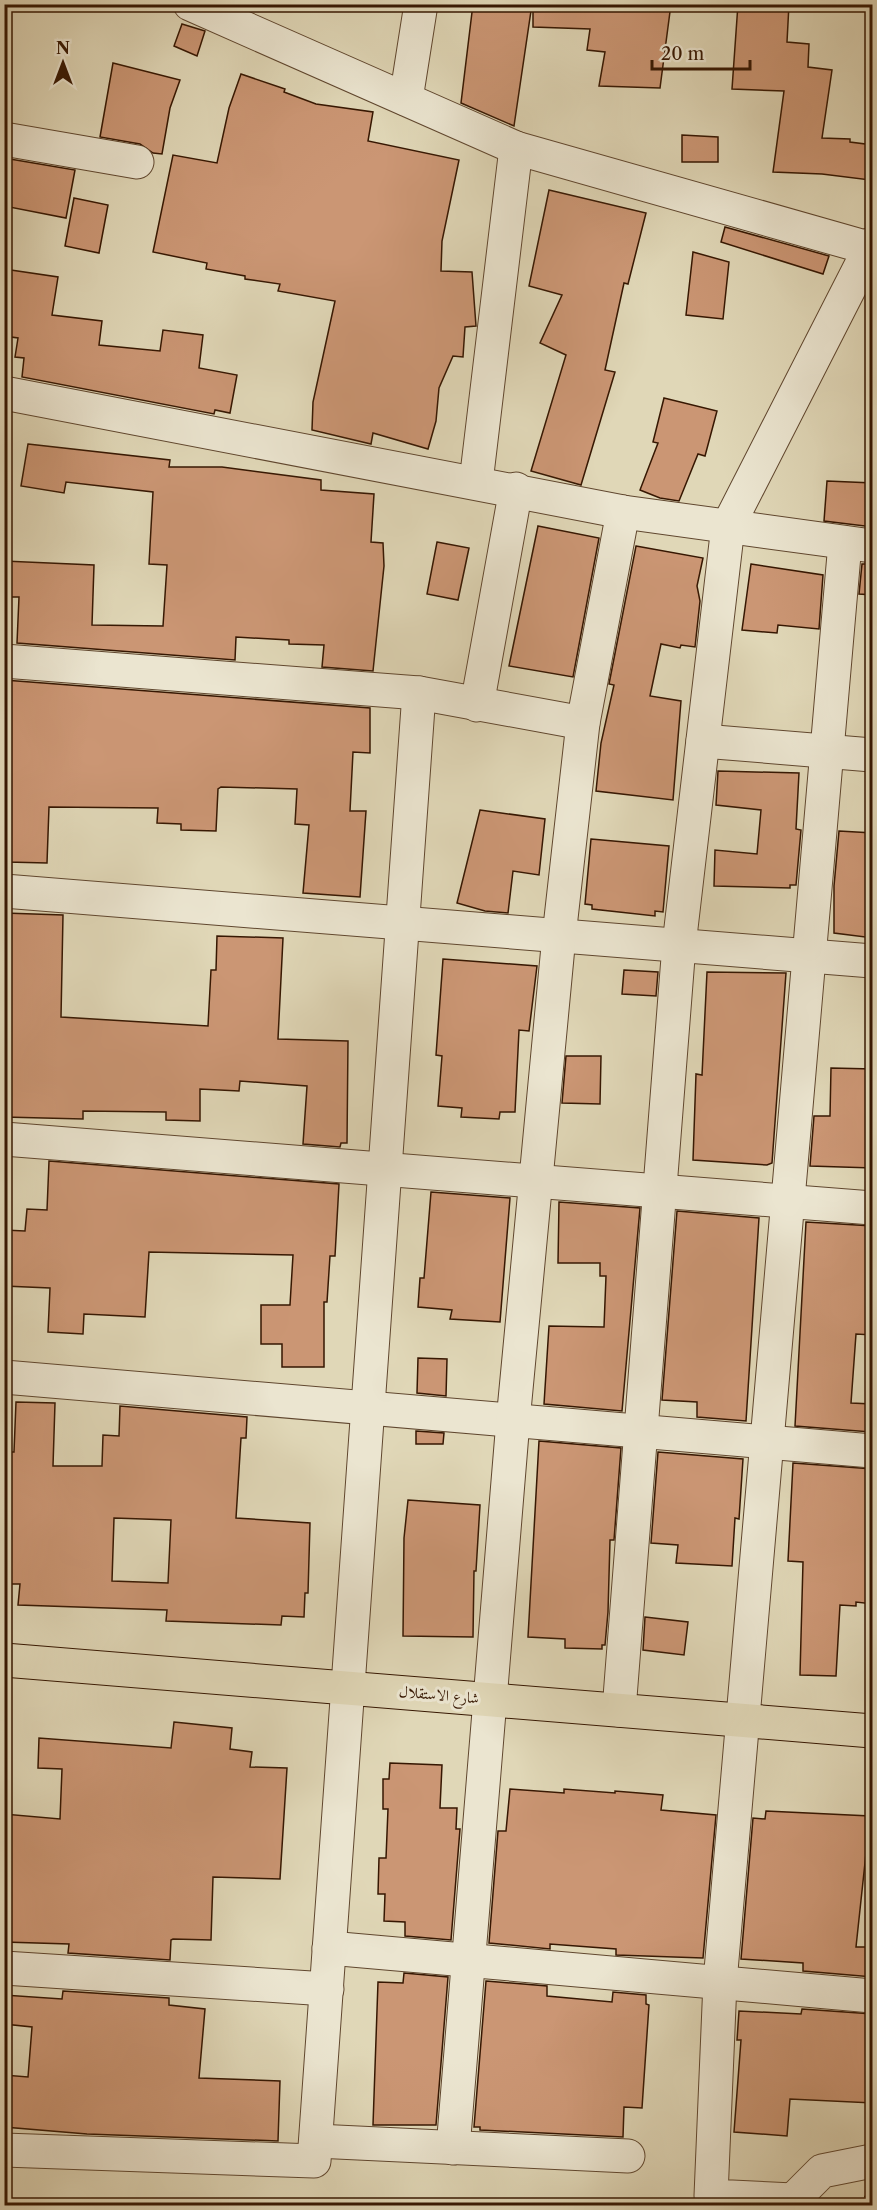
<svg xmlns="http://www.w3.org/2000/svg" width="877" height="2210" font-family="'Libre Caslon Text',Amiri,serif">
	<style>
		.building { fill: #cb9674; stroke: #361702; stroke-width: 1.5; fill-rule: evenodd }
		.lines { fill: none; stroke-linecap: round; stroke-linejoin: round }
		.minor-casing { stroke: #60472f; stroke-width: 35 }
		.highway-casing { stroke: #361702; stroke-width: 35 }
		.path { stroke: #361702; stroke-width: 4; stroke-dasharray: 1.5 3; stroke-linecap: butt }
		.minor { stroke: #ebe5d0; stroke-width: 33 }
		.highway { stroke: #e0d7b7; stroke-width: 33 }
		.labels { text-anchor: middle; stroke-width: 6; stroke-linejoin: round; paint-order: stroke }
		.street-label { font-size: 15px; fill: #361702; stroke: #ebe5d0 }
	</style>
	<rect width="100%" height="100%" fill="#e0d7b7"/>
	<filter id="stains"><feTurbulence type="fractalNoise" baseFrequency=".00333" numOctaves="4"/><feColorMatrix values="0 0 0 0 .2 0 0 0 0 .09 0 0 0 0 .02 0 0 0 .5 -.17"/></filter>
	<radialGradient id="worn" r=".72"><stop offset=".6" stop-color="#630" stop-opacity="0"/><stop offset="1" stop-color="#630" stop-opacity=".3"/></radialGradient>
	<!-- building -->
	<g class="building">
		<polygon points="473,4 532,4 514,126 461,103"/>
		<polygon points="533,4 671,4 660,88 599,86 605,52 587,50 590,29 533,27"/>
		<polygon points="738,4 789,4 787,42 809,44 808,67 832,70 822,138 850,139 850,142 873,145 870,180 822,174 773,172 784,91 732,89"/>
		<polygon points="182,24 205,31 197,56 174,46"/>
		<polygon points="113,63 180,80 170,108 162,154 153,153 140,144 100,137"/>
		<polygon points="241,74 285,89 284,92 316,104 373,112 368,141 459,160 442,241 441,271 472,272 476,326 465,327 463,357 453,356 439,388 436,421 428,449 373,433 371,444 312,430 313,402 335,301 278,291 280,284 245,279 245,276 206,269 207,263 153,252 173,155 217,163 229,108"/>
		<polygon points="682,135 718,137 718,162 682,162"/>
		<polygon points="4,158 75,170 66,218 4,206"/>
		<polygon points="549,190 646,213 628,284 624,283 605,370 615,372 581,485 531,471 566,355 540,343 562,295 529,286"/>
		<polygon points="74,198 108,205 99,253 65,246"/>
		<polygon points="725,227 829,256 823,274 721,242"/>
		<polygon points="693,252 729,262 723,319 686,315"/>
		<polygon points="4,269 58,277 52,315 102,321 99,345 160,351 163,330 203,335 199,368 237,375 230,413 215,410 214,414 22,377 24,358 15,357 18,338 4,336"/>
		<polygon points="664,398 717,411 705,456 698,454 679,501 660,498 640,490 658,443 653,442"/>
		<polygon points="28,444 170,460 169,467 222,467 321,480 321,490 374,494 371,542 383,543 384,566 373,671 322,667 324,645 289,644 289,640 236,637 235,660 17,643 19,597 4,597 4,561 94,565 92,625 163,626 167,565 149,564 153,492 66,482 64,493 21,486"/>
		<polygon points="827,481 873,483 873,527 824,521"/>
		<polygon points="538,526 599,538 573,677 509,666"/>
		<polygon points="437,542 469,548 458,600 427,594"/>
		<polygon points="636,546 703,558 697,586 700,601 695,647 681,645 680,648 661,644 650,696 681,701 673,800 596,791 601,743 614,685 609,684"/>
		<polygon points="751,564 823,575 819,629 778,625 777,633 742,630"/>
		<polygon points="862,564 873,564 873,595 859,594"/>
		<polygon points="4,680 370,708 370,753 353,752 350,811 366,811 360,897 303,893 309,825 295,824 297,789 221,787 218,789 216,831 181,830 181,824 157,823 158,808 49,807 47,863 7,862 10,759 4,758"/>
		<polygon points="718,771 799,773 796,829 801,830 796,885 790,885 790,888 714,886 715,850 757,854 761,810 716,805"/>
		<polygon points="480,810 545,819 539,875 513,871 508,913 485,911 457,903"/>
		<polygon points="839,831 873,833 873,938 834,933 834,886"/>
		<polygon points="591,839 669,846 663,912 655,911 655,916 592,909 592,905 585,904"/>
		<polygon points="4,913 63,915 61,1017 208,1026 211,970 216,970 217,936 283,938 278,1039 348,1041 347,1143 341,1143 340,1147 303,1144 307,1086 240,1081 239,1091 200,1089 200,1121 166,1120 166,1112 83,1111 83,1119 4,1117"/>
		<polygon points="443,959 537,966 529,1031 519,1030 515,1112 500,1112 499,1119 461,1117 462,1108 438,1106 442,1056 436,1055"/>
		<polygon points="624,970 658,972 656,996 622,994"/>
		<polygon points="707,972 786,973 772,1163 767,1165 693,1160 696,1074 702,1075"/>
		<polygon points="566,1056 601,1056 600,1104 562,1103"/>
		<polygon points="831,1068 873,1069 873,1168 810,1166 814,1116 830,1116"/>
		<polygon points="49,1161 339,1184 335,1256 330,1256 327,1302 324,1302 324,1367 282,1367 282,1344 261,1344 261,1305 290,1305 293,1255 149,1252 145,1317 84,1314 83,1334 48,1332 50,1288 4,1286 4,1230 25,1231 27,1209 47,1210"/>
		<polygon points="431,1192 510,1198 500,1322 450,1319 452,1310 418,1307 420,1278 424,1278"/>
		<polygon points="559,1202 640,1208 622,1411 544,1404 549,1326 604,1327 606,1276 600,1276 600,1263 558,1263"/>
		<polygon points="677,1211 759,1218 746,1421 697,1417 697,1402 662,1400"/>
		<polygon points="806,1222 873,1226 873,1335 856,1334 851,1403 872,1404 871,1432 795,1426"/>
		<polygon points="418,1358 447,1359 446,1396 417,1393"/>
		<path d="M 16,1402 L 55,1403 L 53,1466 L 102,1466 L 103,1435 L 119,1436 L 120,1406 L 247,1417 L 246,1438 L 241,1438 L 236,1518 L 310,1523 L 308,1593 L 305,1593 L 304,1617 L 282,1616 L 281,1625 L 166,1621 L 167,1610 L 18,1605 L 20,1584 L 4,1584 L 4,1452 L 14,1452 ZM 114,1518 L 171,1520 L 168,1583 L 112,1581 Z"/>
		<polygon points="416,1431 444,1433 443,1444 416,1444"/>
		<polygon points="539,1441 621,1448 614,1540 610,1540 608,1612 605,1645 602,1645 602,1649 565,1648 565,1639 528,1637"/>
		<polygon points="658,1452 743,1459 739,1519 735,1518 732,1566 676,1563 678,1545 651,1543"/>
		<polygon points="793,1463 873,1469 873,1604 856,1602 856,1606 840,1605 836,1676 800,1675 803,1562 788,1561"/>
		<polygon points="408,1500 480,1505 476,1571 474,1571 473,1637 403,1636 404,1538"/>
		<polygon points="645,1617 688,1622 684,1655 643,1650"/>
		<polygon points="174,1722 232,1728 230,1749 252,1752 250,1767 287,1768 280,1879 213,1877 211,1940 173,1939 171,1940 170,1960 68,1953 69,1944 4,1942 4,1814 60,1819 62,1769 38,1768 39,1738 171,1748"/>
		<polygon points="390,1763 442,1765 440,1808 457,1808 456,1829 460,1829 451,1940 405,1936 405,1922 384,1921 385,1894 378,1894 379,1858 386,1858 388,1809 383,1809 383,1779 389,1779"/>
		<polygon points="510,1789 564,1793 564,1789 615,1793 615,1791 663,1795 661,1810 716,1815 703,1958 616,1955 616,1949 550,1944 550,1949 489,1943 498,1831 506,1831"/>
		<polygon points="766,1811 870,1816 856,1947 873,1947 873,1977 803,1971 803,1963 741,1959 753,1818 765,1819"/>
		<polygon points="404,1973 448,1977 436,2125 373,2125 378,1982 403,1983"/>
		<polygon points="486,1981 547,1986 547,1996 612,2002 613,1992 646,1995 646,2004 649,2005 642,2108 624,2107 623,2137 480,2130 480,2127 474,2127"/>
		<polygon points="63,1991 169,1998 169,2005 205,2009 199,2078 280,2081 278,2141 87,2134 4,2127 4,2075 28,2077 32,2027 4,2024 4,1995 62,1999"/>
		<polygon points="802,2009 873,2014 873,2103 790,2099 787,2136 734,2132 741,2040 737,2040 739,2011 801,2014"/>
	</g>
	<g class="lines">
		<!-- minor casing -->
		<g class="minor-casing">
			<g id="minor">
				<polyline points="190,4 516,148 872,249"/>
				<polyline points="406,99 421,4"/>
				<polyline points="4,139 137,162"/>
				<polyline points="4,393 623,512 872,546"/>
				<polyline points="476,482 516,148"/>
				<polyline points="845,543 720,1982 711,2196 793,2200 822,2171 872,2161"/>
				<polyline points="4,661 419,693 583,723"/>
				<polyline points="477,705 516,489"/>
				<polyline points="703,741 872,755"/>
				<polyline points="4,891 872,961"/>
				<polyline points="4,1139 872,1208"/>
				<polyline points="4,1377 872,1451"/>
				<polyline points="619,1710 679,945 728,526 872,244"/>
				<polyline points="329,1948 872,1996"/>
				<polyline points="4,1968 327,1989"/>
				<polyline points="316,2141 628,2156"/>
				<polyline points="453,2148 513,1421 559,936 583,723 623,512"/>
				<polyline points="4,2150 314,2161 419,693"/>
			</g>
		</g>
		<!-- highway casing -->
		<g class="highway-casing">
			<polyline id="highway" points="4,1660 872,1731"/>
		</g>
		<!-- path -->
		<polyline class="path" points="862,2206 867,2195"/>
		<!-- minor -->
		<use href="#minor" class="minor"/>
		<!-- highway -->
		<use href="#highway" class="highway"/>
	</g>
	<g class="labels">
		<!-- street labels -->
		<g class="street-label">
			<text transform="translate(439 1695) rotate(5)" y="5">شارع الاستقلال</text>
		</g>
	</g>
	<!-- margin -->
	<rect width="877" height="2210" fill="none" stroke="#e0d7b7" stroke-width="24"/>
	<rect x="6" y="6" width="865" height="2198" fill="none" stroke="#361702" stroke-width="3"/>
	<rect x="12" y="12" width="853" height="2186" fill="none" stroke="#361702" stroke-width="1.5"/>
	<!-- north arrow -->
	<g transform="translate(63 63)" stroke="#ebe5d0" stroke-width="4.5" paint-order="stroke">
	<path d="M0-4.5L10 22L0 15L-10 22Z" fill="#361702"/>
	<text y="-9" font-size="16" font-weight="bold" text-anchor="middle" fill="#361702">N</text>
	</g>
	<!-- scale -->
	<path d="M652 60v9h98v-9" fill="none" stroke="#361702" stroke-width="3"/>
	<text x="661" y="60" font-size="18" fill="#361702" stroke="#ebe5d0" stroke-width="4.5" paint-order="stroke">20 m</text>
	<rect width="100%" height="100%" filter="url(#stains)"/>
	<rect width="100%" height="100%" fill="url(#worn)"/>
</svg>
